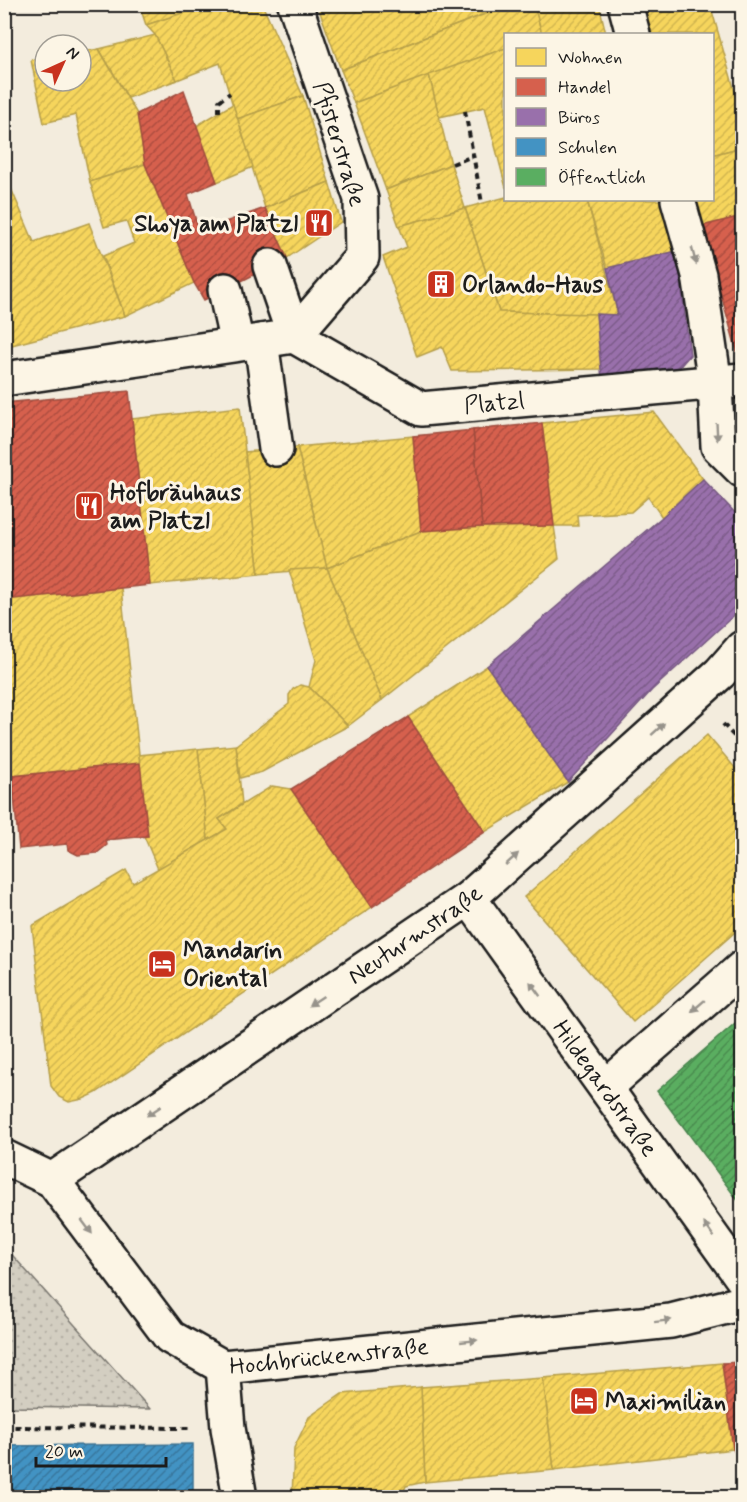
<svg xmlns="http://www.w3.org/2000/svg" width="747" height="1502" font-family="Mynerve,sans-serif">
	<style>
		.grass { fill: url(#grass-dots); stroke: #78756e; stroke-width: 1.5 }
		.homes { fill: url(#homes-hatch); stroke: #b59e49; stroke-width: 1.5 }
		.shops { fill: url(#shops-hatch); stroke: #9e4c3e; stroke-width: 1.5 }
		.offices { fill: url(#offices-hatch); stroke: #745780; stroke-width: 1.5 }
		.schools { fill: url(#schools-hatch); stroke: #376f91; stroke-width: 1.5 }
		.public { fill: url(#public-hatch); stroke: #47824c; stroke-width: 1.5 }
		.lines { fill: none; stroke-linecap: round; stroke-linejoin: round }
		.street-casing { stroke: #1c1c1c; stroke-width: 38 }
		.path { stroke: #1c1c1c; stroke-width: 4; stroke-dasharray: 6 4.5; stroke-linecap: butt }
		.street { stroke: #fcf5e5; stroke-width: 33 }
		.oneway { fill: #97938b }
		.labels { text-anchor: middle; stroke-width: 6; stroke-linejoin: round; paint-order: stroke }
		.street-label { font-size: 24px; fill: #1c1c1c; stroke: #fcf5e5 }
		.poi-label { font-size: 24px; font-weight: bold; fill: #1c1c1c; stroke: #fcf5e5; text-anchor: start }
	</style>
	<defs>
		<pattern id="grass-dots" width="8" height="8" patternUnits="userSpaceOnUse" patternTransform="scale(1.5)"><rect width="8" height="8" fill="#d3cec1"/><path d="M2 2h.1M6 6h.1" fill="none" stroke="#b5b0a5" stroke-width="1.8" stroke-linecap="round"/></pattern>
		<pattern id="homes-hatch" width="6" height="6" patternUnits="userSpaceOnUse" patternTransform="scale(1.5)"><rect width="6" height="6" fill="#f6d55c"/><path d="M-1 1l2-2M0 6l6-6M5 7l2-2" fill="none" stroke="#d2b64f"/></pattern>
		<pattern id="shops-hatch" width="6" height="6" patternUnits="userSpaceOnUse" patternTransform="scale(1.5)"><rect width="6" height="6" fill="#d6604d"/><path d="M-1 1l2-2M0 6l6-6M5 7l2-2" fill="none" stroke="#ad4e3f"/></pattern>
		<pattern id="offices-hatch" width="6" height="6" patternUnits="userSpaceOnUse" patternTransform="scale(1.5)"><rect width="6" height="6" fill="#9970ab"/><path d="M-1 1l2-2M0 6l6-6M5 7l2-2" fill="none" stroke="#7c5b8a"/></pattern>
		<pattern id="schools-hatch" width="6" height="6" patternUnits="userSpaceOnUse" patternTransform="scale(1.5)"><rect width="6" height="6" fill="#4393c3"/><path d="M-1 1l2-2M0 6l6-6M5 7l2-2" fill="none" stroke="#37779e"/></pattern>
		<pattern id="public-hatch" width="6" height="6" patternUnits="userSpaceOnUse" patternTransform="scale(1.5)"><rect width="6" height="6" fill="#5aae61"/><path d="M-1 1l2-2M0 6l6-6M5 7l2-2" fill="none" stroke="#4a8d4f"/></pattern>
	</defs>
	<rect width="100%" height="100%" fill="#f3ecdd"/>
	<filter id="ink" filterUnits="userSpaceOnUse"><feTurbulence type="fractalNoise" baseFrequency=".0167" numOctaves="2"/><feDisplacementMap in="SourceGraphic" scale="12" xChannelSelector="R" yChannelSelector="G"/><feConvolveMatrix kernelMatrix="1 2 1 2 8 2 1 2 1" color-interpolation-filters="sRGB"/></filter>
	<g filter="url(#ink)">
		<!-- grass -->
		<polygon class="grass" points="4,1247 5,1247 150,1409 5,1407"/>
		<!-- homes -->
		<g class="homes">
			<polygon points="139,4 210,4 146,25"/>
			<polygon points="210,4 262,4 303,96 237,119 220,63 177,80 155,35 146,25"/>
			<polygon points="317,4 511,4 341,70"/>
			<polygon points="511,4 534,4 542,34 506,34 506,48 354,103 341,70"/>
			<polygon points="534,4 599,4 606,34 542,34"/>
			<polygon points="640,4 710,4 742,116 742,147 712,155 712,34 649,34"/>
			<polygon points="155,35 177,80 128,98 99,49"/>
			<polygon points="506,48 506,188 485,107 439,117 429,75"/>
			<polygon points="99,49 137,114 145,164 90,182 76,115 44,123 31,60 45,58 45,81 81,81 81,52"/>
			<polygon points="429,75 451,164 386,190 354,103"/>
			<polygon points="303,96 329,182 265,208 237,119"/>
			<polygon points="233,104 253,167 217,182 196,126"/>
			<polygon points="742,147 742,216 702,226 695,200 712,200 712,155"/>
			<polygon points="145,164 194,283 125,316 103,256 134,243 126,221 104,227 90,182"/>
			<polygon points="451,164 465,208 399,226 386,190"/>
			<polygon points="4,172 34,242 89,223 125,316 4,347"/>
			<polygon points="329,182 341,222 287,258 265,208"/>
			<polygon points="506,197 506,200 587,200 618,315 499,312 465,208"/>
			<polygon points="587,200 664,200 677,251 607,268"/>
			<polygon points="465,208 499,312 596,314 601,369 452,371 442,347 417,357 383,257 407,247 399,226"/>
			<polygon points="240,407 259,574 150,585 132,419"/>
			<polygon points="654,412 703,479 662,517 648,497 631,512 577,515 578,526 554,526 542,423"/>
			<polygon points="413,436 421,531 327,568 297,447"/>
			<polygon points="297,447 327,568 259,574 245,452"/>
			<polygon points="554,526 559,559 382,700 327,568 421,531 482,527"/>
			<polygon points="327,568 382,700 348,726 309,687 316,660 289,570"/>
			<polygon points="121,588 140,763 12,776 4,702 4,600"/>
			<polygon points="487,666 568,782 485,832 408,717"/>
			<polygon points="300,685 309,687 348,726 262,772 240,778 236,745 289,704 289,695 293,689"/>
			<polygon points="707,735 742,776 742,926 633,1022 524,897"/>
			<polygon points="236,745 242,804 219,819 227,829 208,840 198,749"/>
			<polygon points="198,749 208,840 158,869 144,836 148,836 139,755"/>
			<polygon points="272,786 291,789 372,907 96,1093 83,1099 69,1102 59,1097 51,1086 32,926 126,870 133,883 227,829 219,819"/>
			<polygon points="722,1363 733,1449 554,1470 543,1378"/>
			<polygon points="543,1378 554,1470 425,1482 421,1387"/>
			<polygon points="421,1387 425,1482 406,1486 401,1498 292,1498 294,1448 309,1417 342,1394"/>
		</g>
		<!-- shops -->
		<g class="shops">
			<polygon points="184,90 217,182 188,194 199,231 265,208 287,258 204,300 194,283 145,164 137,114"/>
			<polygon points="742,216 742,354 738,355 702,226"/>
			<polygon points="129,391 150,585 4,600 4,403"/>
			<polygon points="542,423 554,526 482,527 473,430"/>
			<polygon points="473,430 482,527 421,531 413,436"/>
			<polygon points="408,717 485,832 372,907 291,789"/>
			<polygon points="140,763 148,836 106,840 107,845 97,853 78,855 68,850 67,844 19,849 12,776"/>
			<polygon points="742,1362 742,1466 733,1449 722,1363"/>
		</g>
		<!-- offices -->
		<g class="offices">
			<polygon points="677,251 690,355 675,372 602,380 596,314 618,315 607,268"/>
			<polygon points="703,479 742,520 742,608 652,690 568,782 487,666 662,517"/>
		</g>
		<!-- schools -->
		<polygon class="schools" points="193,1444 193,1498 4,1498 4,1446"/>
		<!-- public -->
		<polygon class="public" points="741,1018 742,1020 742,1206 657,1091"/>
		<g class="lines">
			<!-- street casing -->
			<g class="street-casing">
				<g id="street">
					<polyline points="625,4 633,34"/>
					<polyline points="678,200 699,275 715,384 718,446 742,470"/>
					<path id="s1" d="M 270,266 L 294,336 L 421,409 L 742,380"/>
					<polyline points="225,290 237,344"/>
					<polyline points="261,341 276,449"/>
					<polyline points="4,379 294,336 362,257 361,199 295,4"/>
					<path id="s2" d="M 469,898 L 742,1278"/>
					<polyline points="606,1087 742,968"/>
					<path id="s3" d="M 4,1157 L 52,1180 L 170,1337 L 223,1367 L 671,1321 L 742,1303"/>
					<path id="s4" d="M 52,1180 L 469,898 L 720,673 L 742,648"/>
					<polyline points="223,1367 228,1428 240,1498"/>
				</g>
			</g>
			<!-- path -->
			<g class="path">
				<polyline points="465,111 482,203"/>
				<polyline points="219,112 219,101 230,93"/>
				<polyline points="452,164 473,156"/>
				<polyline points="723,724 742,745"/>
				<polyline points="4,1427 189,1428"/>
			</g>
			<!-- street -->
			<use href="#street" class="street"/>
		</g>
		<!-- one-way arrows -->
		<defs><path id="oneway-solid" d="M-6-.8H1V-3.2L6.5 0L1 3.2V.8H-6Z" transform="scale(1.5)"/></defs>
		<g class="oneway">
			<use href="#oneway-solid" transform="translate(694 256) rotate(75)"/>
			<use href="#oneway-solid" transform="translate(717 432) rotate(87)"/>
			<use href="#oneway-solid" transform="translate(658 729) rotate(-42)"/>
			<use href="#oneway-solid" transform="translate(512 859) rotate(-42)"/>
			<use href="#oneway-solid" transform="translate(535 989) rotate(-126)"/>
			<use href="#oneway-solid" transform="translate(316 1001) rotate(146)"/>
			<use href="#oneway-solid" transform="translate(698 1006) rotate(139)"/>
			<use href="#oneway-solid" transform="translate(154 1111) rotate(146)"/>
			<use href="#oneway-solid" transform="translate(87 1227) rotate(53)"/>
			<use href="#oneway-solid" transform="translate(709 1230) rotate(-126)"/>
			<use href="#oneway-solid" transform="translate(663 1321) rotate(-7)"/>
			<use href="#oneway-solid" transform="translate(469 1341) rotate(-6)"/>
		</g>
	</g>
	<!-- icons -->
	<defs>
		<g id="restaurant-square" transform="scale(1.5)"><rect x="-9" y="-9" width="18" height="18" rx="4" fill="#c8321e" stroke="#fcf5e5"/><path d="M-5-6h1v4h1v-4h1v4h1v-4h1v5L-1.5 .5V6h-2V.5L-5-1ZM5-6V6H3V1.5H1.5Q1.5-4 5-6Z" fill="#fff"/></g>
		<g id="building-square" transform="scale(1.5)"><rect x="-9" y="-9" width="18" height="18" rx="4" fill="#c8321e" stroke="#fcf5e5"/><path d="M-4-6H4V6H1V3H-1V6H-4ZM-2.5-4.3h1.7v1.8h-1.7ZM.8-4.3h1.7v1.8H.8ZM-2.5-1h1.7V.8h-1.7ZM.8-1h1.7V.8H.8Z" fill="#fff"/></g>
		<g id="hotel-square" transform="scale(1.5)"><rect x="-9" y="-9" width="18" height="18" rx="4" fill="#c8321e" stroke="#fcf5e5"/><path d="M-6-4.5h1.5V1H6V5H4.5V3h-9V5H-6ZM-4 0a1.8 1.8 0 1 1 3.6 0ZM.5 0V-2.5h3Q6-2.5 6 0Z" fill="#fff"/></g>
	</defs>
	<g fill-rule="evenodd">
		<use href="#restaurant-square" x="319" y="223"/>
		<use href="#building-square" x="441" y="284"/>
		<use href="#restaurant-square" x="89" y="506"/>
		<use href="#hotel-square" x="162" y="964"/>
		<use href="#hotel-square" x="584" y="1401"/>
	</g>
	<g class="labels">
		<!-- street labels -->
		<g class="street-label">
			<text transform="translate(340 144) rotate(73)" y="8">Pfisterstraße</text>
			<text dy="8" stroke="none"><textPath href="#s1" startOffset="294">Platzl</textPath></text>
			<text dy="8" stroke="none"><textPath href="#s4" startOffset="438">Neuturmstraße</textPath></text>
			<text dy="8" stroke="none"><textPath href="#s2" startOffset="234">Hildegardstraße</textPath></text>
			<text dy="8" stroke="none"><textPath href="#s3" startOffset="417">Hochbrückenstraße</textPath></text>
		</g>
		<!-- poi labels -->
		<g class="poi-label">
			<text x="298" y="231" text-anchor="end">Shoya am Platzl</text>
			<text x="462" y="292">Orlando-Haus</text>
			<text x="110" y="500">Hofbräuhaus<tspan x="110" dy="28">am Platzl</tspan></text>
			<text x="183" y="958">Mandarin<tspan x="183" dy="28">Oriental</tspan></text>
			<text x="605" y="1409">Maximilian</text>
		</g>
	</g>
	<!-- margin -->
	<rect width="747" height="1502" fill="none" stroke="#fcf5e5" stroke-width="24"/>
	<rect x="12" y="12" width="723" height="1478" fill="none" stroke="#1c1c1c" stroke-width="2" filter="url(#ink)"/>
	<!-- legend -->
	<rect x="504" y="33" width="210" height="168" fill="#fcf5e5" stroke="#a29e95" stroke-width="1.5"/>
	<rect x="516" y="48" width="30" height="18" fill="#f6d55c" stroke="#a29e95" stroke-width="1.5"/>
	<text x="558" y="63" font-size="18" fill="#1c1c1c">Wohnen</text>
	<rect x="516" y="78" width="30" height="18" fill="#d6604d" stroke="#a29e95" stroke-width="1.5"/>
	<text x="558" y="93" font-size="18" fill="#1c1c1c">Handel</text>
	<rect x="516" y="108" width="30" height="18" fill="#9970ab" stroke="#a29e95" stroke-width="1.5"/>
	<text x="558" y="123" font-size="18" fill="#1c1c1c">Büros</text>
	<rect x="516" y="138" width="30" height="18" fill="#4393c3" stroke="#a29e95" stroke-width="1.5"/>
	<text x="558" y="153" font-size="18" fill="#1c1c1c">Schulen</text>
	<rect x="516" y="168" width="30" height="18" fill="#5aae61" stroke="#a29e95" stroke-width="1.5"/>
	<text x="558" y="183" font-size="18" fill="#1c1c1c">Öffentlich</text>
	<!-- north arrow -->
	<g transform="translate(63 63) rotate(45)"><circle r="28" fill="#fcf5e5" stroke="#a29e95" stroke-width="1.5"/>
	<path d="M0-4.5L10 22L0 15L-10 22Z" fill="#c8321e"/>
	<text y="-9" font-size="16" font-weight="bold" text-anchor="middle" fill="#1c1c1c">N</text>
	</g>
	<!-- scale -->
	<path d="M36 1457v9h130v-9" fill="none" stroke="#1c1c1c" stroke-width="3"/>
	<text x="45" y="1457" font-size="18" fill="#1c1c1c" stroke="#fcf5e5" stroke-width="4.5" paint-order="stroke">20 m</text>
</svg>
